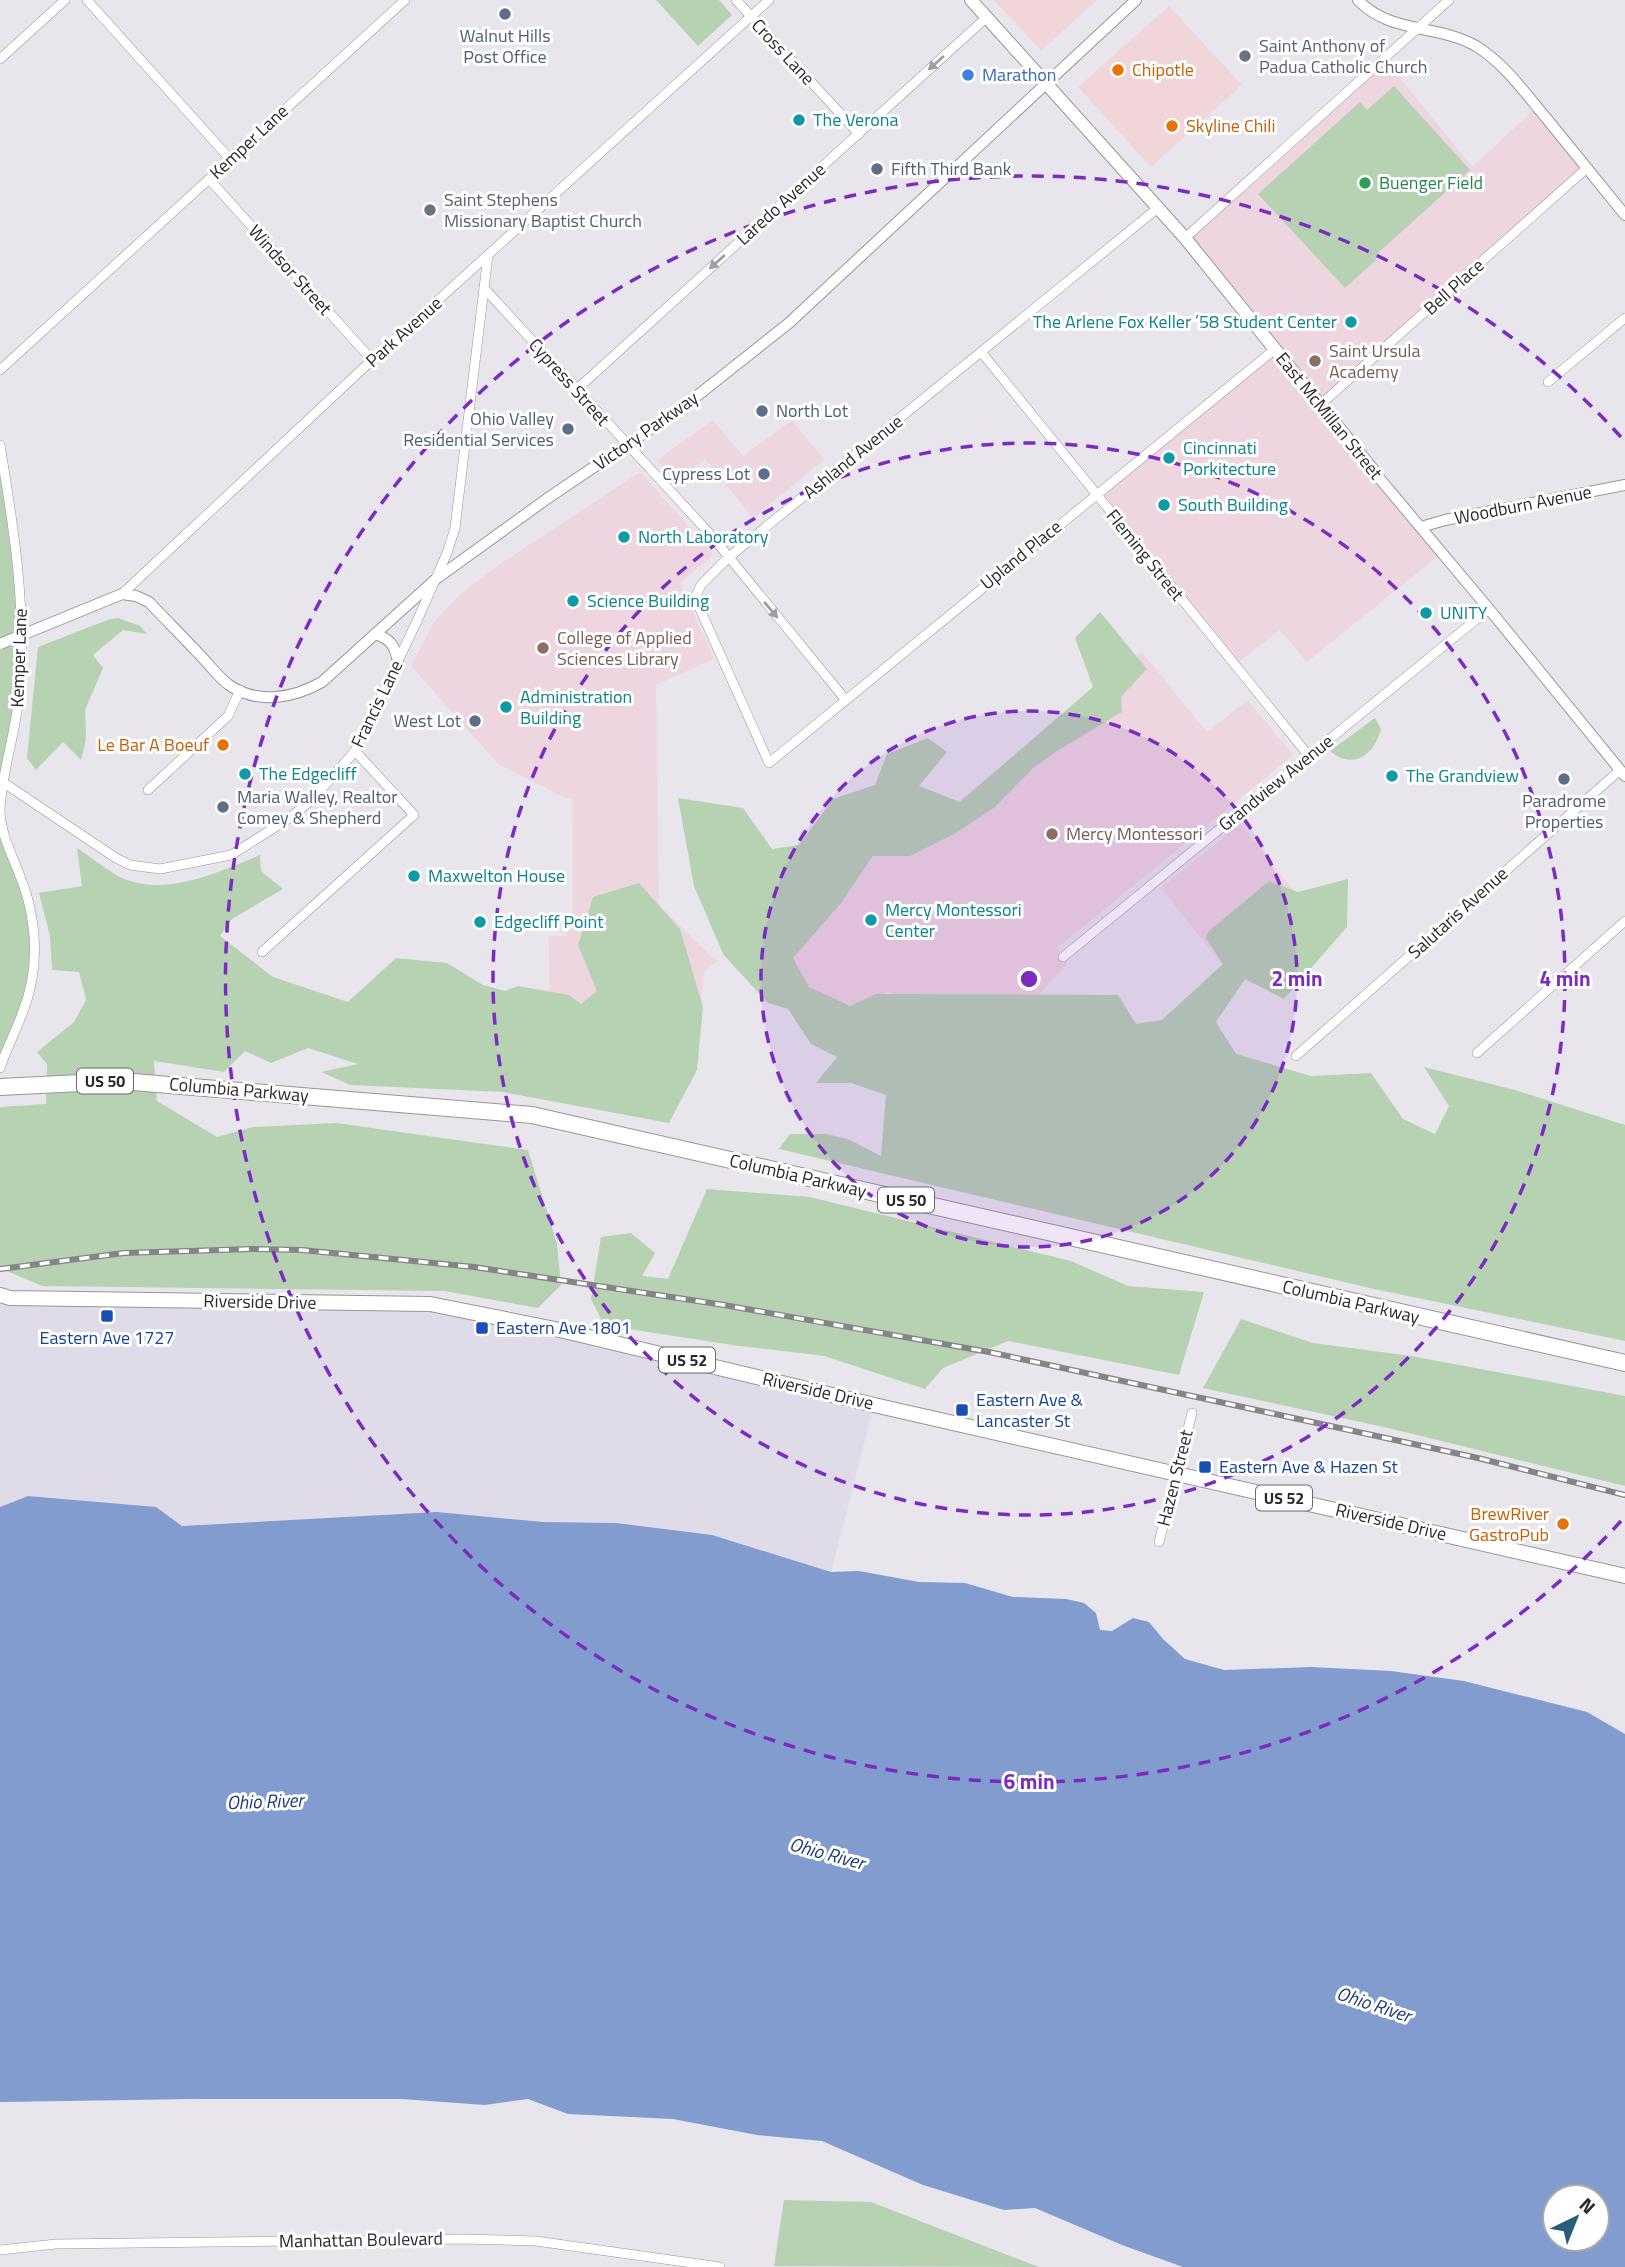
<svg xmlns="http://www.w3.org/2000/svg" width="1625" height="2267" font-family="'Titillium Web',sans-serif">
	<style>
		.commercial { fill: #f0d6d8 }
		.built { fill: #dfdbe8 }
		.education { fill: #eed6e0 }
		.green { fill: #b7d2b3 }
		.water { fill: #829ccf; fill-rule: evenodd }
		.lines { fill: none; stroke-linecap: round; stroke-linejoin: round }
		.minor-casing { stroke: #97959b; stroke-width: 10 }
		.tertiary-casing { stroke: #97959b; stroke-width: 12 }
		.secondary-casing { stroke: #97959b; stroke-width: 14 }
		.primary-casing { stroke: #97959b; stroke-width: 16 }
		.trunk-casing { stroke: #97959b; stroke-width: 18 }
		.minor { stroke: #fff; stroke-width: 9 }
		.tertiary { stroke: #fff; stroke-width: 10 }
		.secondary { stroke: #fff; stroke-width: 12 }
		.primary { stroke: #fff; stroke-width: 14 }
		.trunk { stroke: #fff; stroke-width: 16 }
		.rail-casing { stroke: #858588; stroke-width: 6 }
		.rail { stroke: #fff; stroke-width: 3.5; stroke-dasharray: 10; stroke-linecap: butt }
		.tertiary-bridge-casing { stroke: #97959b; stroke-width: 12; stroke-linecap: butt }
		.tertiary-bridge { stroke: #fff; stroke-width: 10 }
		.oneway { fill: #9f9fa0 }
		.ring { fill: none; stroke: #7b2cbf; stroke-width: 3.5; stroke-dasharray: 12 9 }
		.service-dot { fill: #5c6f8a; stroke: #fff; stroke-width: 2.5 }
		.worship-dot { fill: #6b7280; stroke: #fff; stroke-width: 2.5 }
		.food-dot { fill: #e8710a; stroke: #fff; stroke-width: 2.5 }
		.shop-dot { fill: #3f7fe0; stroke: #fff; stroke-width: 2.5 }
		.culture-dot { fill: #0f9aa8; stroke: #fff; stroke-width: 2.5 }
		.leisure-dot { fill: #2e9e5b; stroke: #fff; stroke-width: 2.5 }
		.education-dot { fill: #8d6e63; stroke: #fff; stroke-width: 2.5 }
		.transit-dot { fill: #1a4fb4; stroke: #fff; stroke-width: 2.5 }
		.labels { text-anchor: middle; stroke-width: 6; stroke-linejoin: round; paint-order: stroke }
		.shield { fill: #fff; stroke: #69696b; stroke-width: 2 }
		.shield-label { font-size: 16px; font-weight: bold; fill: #29292b }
		.service-label { font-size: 18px; fill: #4e5e75; stroke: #fff; text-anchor: start }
		.worship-label { font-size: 18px; fill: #5b616d; stroke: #fff; text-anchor: start }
		.street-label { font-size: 18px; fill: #29292b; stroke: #fff }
		.food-label { font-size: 18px; fill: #c56008; stroke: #fff; text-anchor: start }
		.shop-label { font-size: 18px; fill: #366cbe; stroke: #fff; text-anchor: start }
		.culture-label { font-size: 18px; fill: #0d838f; stroke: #fff; text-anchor: start }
		.leisure-label { font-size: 18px; fill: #27864d; stroke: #fff; text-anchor: start }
		.education-label { font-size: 18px; fill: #785e54; stroke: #fff; text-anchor: start }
		.transit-label { font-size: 18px; fill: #164399; stroke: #fff; text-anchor: start }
		.water-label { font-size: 19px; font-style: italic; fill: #1d3a78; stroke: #fff }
		.centre { fill: #7b2cbf; stroke: #fff; stroke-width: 3.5 }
		.ring-label { font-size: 21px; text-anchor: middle; font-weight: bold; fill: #7b2cbf; stroke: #fff; stroke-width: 6; stroke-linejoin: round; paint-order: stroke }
	</style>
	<rect width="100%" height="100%" fill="#e8e6ec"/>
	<!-- commercial -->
	<g class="commercial">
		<polygon points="994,0 1097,0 1041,51"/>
		<polygon points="1169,6 1242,85 1151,167 1078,87"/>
	</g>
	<!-- built -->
	<polygon class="built" points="0,1295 430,1304 874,1405 831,1572 793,1561 616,1523 543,1522 437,1512 182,1526 156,1507 28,1496 0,1507"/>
	<!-- education -->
	<g class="education">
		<polygon points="1384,58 1472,167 1537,107 1587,168 1321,405 1442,553 1307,662 1280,630 1235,665 1095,495 1275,350 1185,238"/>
		<polygon points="713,420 743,456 792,420 824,460 753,518 705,459 676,482 657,460"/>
		<polygon points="640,472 714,555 680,583 714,659 656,685 659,905 713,958 719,960 704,971 695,1075 667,1069 550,1094 549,936 567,936 567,932 573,929 572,799 565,798 498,764 411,666 434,622 459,595 500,564"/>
		<polygon points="1141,651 1207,732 1248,700 1293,755 1057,948 1068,963 992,1044 886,991 884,1001 842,1013 801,985 756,932 945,812"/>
		<polygon points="1240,824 1304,903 1225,968 1161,888"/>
	</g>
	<!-- green -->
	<g class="green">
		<polygon points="656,0 719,0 732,15 698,46"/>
		<polygon points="1394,86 1470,170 1379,252 1375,261 1345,288 1258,194 1360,102 1367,110"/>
		<polygon points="0,445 16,544 22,653 0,809 28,899 34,966 0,1068"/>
		<polygon points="1100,612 1147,669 1121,697 1122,712 1057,751 1032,769 995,807 956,833 910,856 873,856 841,903 793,958 809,987 850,1006 876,994 1118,995 1136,1024 1162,1020 1223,964 1206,938 1209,931 1269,881 1298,892 1348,879 1347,927 1284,999 1245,979 1216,1022 1236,1054 1311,1076 1371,1073 1403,1119 1435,1134 1449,1106 1424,1067 1515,1090 1625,1125 1625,1341 1374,1289 779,1149 790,1134 826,1134 848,1139 881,1156 886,1095 851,1083 816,1083 837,1057 811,1044 788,1009 768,1003 723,954 694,886 678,798 743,808 772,849 799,845 833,799 875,785 887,754 928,738 947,752 919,786 960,802 1093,687 1075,638"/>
		<polygon points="118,618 140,626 147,634 123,630 93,655 103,668 85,710 86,739 81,760 63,742 36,770 27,758 38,647 110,619"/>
		<path d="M 1375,718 L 1381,729 C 1375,754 1353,771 1330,751 Z"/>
		<path d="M 77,848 C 91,857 104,868 118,876 C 162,899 219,872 260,855 L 261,871 L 283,889 L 232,919 L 220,936 L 273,977 L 348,1002 L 396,958 L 447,963 L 483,985 L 505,991 L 518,986 L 569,995 L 581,1004 L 597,991 L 578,945 L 593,897 L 639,883 L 680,929 L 703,1007 L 697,1070 L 669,1123 L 503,1092 L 350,1085 L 321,1072 L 358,1064 L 308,1048 L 271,1063 L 245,1051 L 224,1072 L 154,1061 L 157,1101 L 217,1137 L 253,1127 L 336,1123 L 528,1150 L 557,1244 L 561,1285 L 538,1308 L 445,1291 L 42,1286 L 0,1268 L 0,1107 L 46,1104 L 47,1064 L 37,1052 L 74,1022 L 86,1000 L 79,972 L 52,970 L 50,936 L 39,893 L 82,886 Z"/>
		<polygon points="707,1189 810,1197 1071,1261 1128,1286 1204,1292 1179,1375 1008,1341 943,1368 925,1389 824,1356 732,1345 604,1325 591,1299 601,1237 631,1233 655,1253 642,1276 668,1279"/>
		<polygon points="1241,1319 1313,1343 1411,1356 1625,1396 1625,1486 1388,1428 1203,1388"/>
		<polygon points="784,2200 871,2202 1039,2267 774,2266"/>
	</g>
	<!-- water -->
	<path class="water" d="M 28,1496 L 156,1507 L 182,1526 L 437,1512 L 543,1522 L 616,1523 L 712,1535 L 831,1572 L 859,1571 L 919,1582 L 965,1583 L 1013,1597 L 1066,1599 L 1084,1603 L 1096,1613 L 1100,1630 L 1112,1631 L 1133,1618 L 1149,1622 L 1163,1639 L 1185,1659 L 1224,1670 L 1311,1667 L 1391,1671 L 1464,1681 L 1587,1712 L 1625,1734 L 1625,2267 L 1183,2267 L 1122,2245 L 1035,2208 L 1004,2210 L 923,2185 L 822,2141 L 757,2135 L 673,2119 L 568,2114 L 528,2099 L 485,2105 L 402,2099 L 195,2099 L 0,2102 L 0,1507 ZM 1555,2197 L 1597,2197 L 1597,2239 L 1555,2239 Z"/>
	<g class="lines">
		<!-- minor casing -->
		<g class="minor-casing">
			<g id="minor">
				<polyline points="87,0 230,159"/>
				<polyline points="736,0 859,134"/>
				<polyline points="0,59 65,0"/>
				<polyline points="209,179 372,360"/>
				<polyline points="1159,207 729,557 701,585 695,598 769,763 1275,349"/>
				<polyline points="1185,238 1449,0"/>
				<polyline points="484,288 710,534 845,699"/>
				<polyline points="982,353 1309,756"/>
				<polyline points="0,370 405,0"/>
				<polyline points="1548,382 1625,318"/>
				<polyline points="576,390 987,17"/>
				<polyline points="1320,405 1587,168"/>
				<path d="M 0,445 C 14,529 27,609 19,694 C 16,733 2,770 0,809 C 0,840 21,870 28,900 C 38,939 37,977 22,1014 C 15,1033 6,1050 0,1068"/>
				<polyline points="122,594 372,360 769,0"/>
				<polyline points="4,783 116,858 130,865 160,869 231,855 288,819 313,799 355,751 417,621 447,553 455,528 488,255"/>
				<polyline points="148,790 228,716 240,690"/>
				<polyline points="262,952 414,815 355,751"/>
				<polyline points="1063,957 1489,609"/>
				<polyline points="1477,1053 1625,921"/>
				<polyline points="1296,1056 1620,770"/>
				<polyline points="1159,1542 1192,1413"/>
				<polyline points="0,2250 56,2244 464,2239 536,2241 720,2267"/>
			</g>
		</g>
		<!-- tertiary casing -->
		<g class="tertiary-casing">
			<g id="tertiary">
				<path d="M 1358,0 C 1390,34 1438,24 1476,46 C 1505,64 1525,93 1547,119 C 1573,151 1599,183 1625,215"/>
				<polyline points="1375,473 1489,609 1625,776"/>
				<polyline points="1421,527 1445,520 1625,485"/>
				<path d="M 375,634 C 391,639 395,646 398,662"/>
				<path d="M 22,635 L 122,594 L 136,596 L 149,602 C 165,619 182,636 198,653 C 208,663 218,677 229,685 C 258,705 294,698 322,682 L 436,579 L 548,498 L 683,407 L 789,323 L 1136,0"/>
			</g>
		</g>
		<!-- secondary casing -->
		<g class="secondary-casing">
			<polyline id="secondary" points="971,0 1185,238 1375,473"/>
		</g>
		<!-- primary casing -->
		<g class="primary-casing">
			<polyline id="primary" points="0,1295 10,1298 430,1304 560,1330 874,1405 1625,1576"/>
		</g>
		<!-- trunk casing -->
		<g class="trunk-casing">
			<polyline id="trunk" points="0,1087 121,1081 532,1115 1625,1363"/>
		</g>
		<!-- minor -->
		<use href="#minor" class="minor"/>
		<!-- tertiary -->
		<use href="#tertiary" class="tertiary"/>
		<!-- secondary -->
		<use href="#secondary" class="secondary"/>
		<!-- primary -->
		<use href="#primary" class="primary"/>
		<!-- trunk -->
		<use href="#trunk" class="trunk"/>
		<!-- rail casing -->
		<g class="rail-casing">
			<polyline id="rail" points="0,1269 124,1253 252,1249 302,1250 474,1267 724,1305 989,1352 1478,1458 1625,1495"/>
		</g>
		<!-- rail -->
		<use href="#rail" class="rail"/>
		<!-- tertiary-bridge casing -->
		<g class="tertiary-bridge-casing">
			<polyline id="tertiary-bridge" points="0,644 22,635"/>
		</g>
		<!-- tertiary-bridge -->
		<use href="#tertiary-bridge" class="tertiary-bridge"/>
	</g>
	<!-- one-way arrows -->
	<defs><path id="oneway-solid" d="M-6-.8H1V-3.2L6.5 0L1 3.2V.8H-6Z" transform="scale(1.75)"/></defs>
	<g class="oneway">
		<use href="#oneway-solid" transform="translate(936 63) rotate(138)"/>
		<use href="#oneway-solid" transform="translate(717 262) rotate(138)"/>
		<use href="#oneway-solid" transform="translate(771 610) rotate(50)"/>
	</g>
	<!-- distance rings -->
	<circle cx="1029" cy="979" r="268" fill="#7b2cbf" fill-opacity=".12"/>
	<g class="ring">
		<circle cx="1029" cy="979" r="268"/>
		<circle cx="1029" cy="979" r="536"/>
		<path d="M1621 1521A803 803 0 1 1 1621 437"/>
	</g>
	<!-- markers -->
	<g class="service-dot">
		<circle cx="505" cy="14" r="7"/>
		<circle cx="877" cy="169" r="7"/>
		<circle cx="762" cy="411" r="7"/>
		<circle cx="568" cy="429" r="7"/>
		<circle cx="764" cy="474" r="7"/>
		<circle cx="475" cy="721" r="7"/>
		<circle cx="1564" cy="779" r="7"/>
		<circle cx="223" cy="807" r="7"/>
	</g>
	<g class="worship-dot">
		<circle cx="1245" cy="56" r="7"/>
		<circle cx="430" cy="210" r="7"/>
	</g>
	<g class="food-dot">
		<circle cx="1118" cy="70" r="7"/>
		<circle cx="1172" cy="126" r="7"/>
		<circle cx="223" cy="745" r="7"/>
		<circle cx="1563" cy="1524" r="7"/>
	</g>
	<circle class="shop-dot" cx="968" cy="75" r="7"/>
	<g class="culture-dot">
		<circle cx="799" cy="120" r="7"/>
		<circle cx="1351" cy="322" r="7"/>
		<circle cx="1169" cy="458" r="7"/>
		<circle cx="1164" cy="505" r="7"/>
		<circle cx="624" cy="537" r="7"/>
		<circle cx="573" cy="601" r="7"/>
		<circle cx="1426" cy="613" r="7"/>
		<circle cx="506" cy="707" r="7"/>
		<circle cx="245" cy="774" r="7"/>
		<circle cx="1392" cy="776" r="7"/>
		<circle cx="414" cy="876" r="7"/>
		<circle cx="871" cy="920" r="7"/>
		<circle cx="480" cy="922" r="7"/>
	</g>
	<circle class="leisure-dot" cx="1365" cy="183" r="7"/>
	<g class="education-dot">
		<circle cx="1315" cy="361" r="7"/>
		<circle cx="543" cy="648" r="7"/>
		<circle cx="1052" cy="834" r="7"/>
	</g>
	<g class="transit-dot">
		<rect x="100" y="1309" width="14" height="14" rx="3.5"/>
		<rect x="475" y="1321" width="14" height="14" rx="3.5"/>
		<rect x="955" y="1403" width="14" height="14" rx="3.5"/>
		<rect x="1198" y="1460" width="14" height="14" rx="3.5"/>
	</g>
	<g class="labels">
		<!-- shield labels -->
		<g class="shield">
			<rect x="77" y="1068.5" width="56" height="25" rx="5"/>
			<rect x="878" y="1187.5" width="56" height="25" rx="5"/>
			<rect x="659" y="1347.5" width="56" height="25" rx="5"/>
			<rect x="1256" y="1485.5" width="56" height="25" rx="5"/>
		</g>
		<g class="shield-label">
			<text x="105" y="1087">US 50</text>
			<text x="906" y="1206">US 50</text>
			<text x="687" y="1366">US 52</text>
			<text x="1284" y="1504">US 52</text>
		</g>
		<!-- service labels -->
		<g class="service-label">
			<text x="505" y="42" text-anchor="middle">Walnut Hills<tspan x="505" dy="21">Post Office</tspan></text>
			<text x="891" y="175">Fifth Third Bank</text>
			<text x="776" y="417">North Lot</text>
			<text x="554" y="425" text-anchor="end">Ohio Valley<tspan x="554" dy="21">Residential Services</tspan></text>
			<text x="750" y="480" text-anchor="end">Cypress Lot</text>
			<text x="461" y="727" text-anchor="end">West Lot</text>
			<text x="237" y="803">Maria Walley, Realtor<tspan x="237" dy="21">Comey &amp; Shepherd</tspan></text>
			<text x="1564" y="807" text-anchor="middle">Paradrome<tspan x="1564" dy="21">Properties</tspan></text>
		</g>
		<!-- worship labels -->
		<g class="worship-label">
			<text x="1259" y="52">Saint Anthony of<tspan x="1259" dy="21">Padua Catholic Church</tspan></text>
			<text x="444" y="206">Saint Stephens<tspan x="444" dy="21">Missionary Baptist Church</tspan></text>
		</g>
		<!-- street labels -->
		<g class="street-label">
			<text transform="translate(783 52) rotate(47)" y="6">Cross Lane</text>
			<text transform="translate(249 142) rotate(-43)" y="6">Kemper Lane</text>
			<text transform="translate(781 204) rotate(-42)" y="6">Laredo Avenue</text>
			<text transform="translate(290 270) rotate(48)" y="6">Windsor Street</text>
			<text transform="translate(1454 287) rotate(-42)" y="6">Bell Place</text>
			<text transform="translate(404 332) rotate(-42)" y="6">Park Avenue</text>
			<text transform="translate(569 382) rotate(48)" y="6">Cypress Street</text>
			<text transform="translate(1329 416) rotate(51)" y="6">East McMillan Street</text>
			<text transform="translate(646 431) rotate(-35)" y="6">Victory Parkway</text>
			<text transform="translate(853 457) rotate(-39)" y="6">Ashland Avenue</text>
			<text transform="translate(1523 505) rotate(-11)" y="6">Woodburn Avenue</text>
			<text transform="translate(1021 555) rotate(-39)" y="6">Upland Place</text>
			<text transform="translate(1145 555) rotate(51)" y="6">Fleming Street</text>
			<text transform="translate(19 658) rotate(-88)" y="6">Kemper Lane</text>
			<text transform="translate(377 704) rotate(-64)" y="6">Francis Lane</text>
			<text transform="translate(1276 783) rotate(-39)" y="6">Grandview Avenue</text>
			<text transform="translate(1458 913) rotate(-42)" y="6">Salutaris Avenue</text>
			<text transform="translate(239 1090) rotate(5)" y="6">Columbia Parkway</text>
			<text transform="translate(798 1176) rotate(13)" y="6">Columbia Parkway</text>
			<text transform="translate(260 1302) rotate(1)" y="6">Riverside Drive</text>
			<text transform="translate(1351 1302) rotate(13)" y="6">Columbia Parkway</text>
			<text transform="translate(818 1391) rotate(13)" y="6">Riverside Drive</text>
			<text transform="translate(1175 1478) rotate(-76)" y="6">Hazen Street</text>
			<text transform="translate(1391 1522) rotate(13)" y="6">Riverside Drive</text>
			<text transform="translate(361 2240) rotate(-1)" y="6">Manhattan Boulevard</text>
		</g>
		<!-- food labels -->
		<g class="food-label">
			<text x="1132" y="76">Chipotle</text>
			<text x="1186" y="132">Skyline Chili</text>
			<text x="209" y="751" text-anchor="end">Le Bar A Boeuf</text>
			<text x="1549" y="1520" text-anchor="end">BrewRiver<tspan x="1549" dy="21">GastroPub</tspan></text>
		</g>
		<!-- shop labels -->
		<g class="shop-label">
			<text x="982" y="81">Marathon</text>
		</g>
		<!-- culture labels -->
		<g class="culture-label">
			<text x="813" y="126">The Verona</text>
			<text x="1337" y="328" text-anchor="end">The Arlene Fox Keller ’58 Student Center</text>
			<text x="1183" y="454">Cincinnati<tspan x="1183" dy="21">Porkitecture</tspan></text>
			<text x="1178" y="511">South Building</text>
			<text x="638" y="543">North Laboratory</text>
			<text x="587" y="607">Science Building</text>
			<text x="1440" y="619">UNITY</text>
			<text x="520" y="703">Administration<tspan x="520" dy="21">Building</tspan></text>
			<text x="259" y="780">The Edgecliff</text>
			<text x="1406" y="782">The Grandview</text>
			<text x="428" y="882">Maxwelton House</text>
			<text x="885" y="916">Mercy Montessori<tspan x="885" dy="21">Center</tspan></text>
			<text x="494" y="928">Edgecliff Point</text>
		</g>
		<!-- leisure labels -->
		<g class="leisure-label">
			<text x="1379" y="189">Buenger Field</text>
		</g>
		<!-- education labels -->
		<g class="education-label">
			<text x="1329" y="357">Saint Ursula<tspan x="1329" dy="21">Academy</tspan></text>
			<text x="557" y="644">College of Applied<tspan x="557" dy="21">Sciences Library</tspan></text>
			<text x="1066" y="840">Mercy Montessori</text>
		</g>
		<!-- transit labels -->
		<g class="transit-label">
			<text x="496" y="1334">Eastern Ave 1801</text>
			<text x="107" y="1344" text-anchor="middle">Eastern Ave 1727</text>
			<text x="976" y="1406">Eastern Ave &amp;<tspan x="976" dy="21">Lancaster St</tspan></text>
			<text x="1219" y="1473">Eastern Ave &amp; Hazen St</text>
		</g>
		<!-- water labels -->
		<g class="water-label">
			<text transform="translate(265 1801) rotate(-2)" y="7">Ohio River</text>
			<text transform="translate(827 1853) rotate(15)" y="7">Ohio River</text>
			<text transform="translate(1374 2004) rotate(18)" y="7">Ohio River</text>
		</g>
	</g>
	<circle cx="1029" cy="979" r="10" class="centre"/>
	<g class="ring-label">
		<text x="1297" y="986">2 min</text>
		<text x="1565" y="986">4 min</text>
		<text x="1029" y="1789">6 min</text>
	</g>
	<!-- north arrow -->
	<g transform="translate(1576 2218) rotate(43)"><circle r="33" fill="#ffffff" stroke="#a9a9aa" stroke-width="2"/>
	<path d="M0-5L12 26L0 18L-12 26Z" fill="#295e7a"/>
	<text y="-10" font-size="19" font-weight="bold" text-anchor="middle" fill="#29292b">N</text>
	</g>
</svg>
